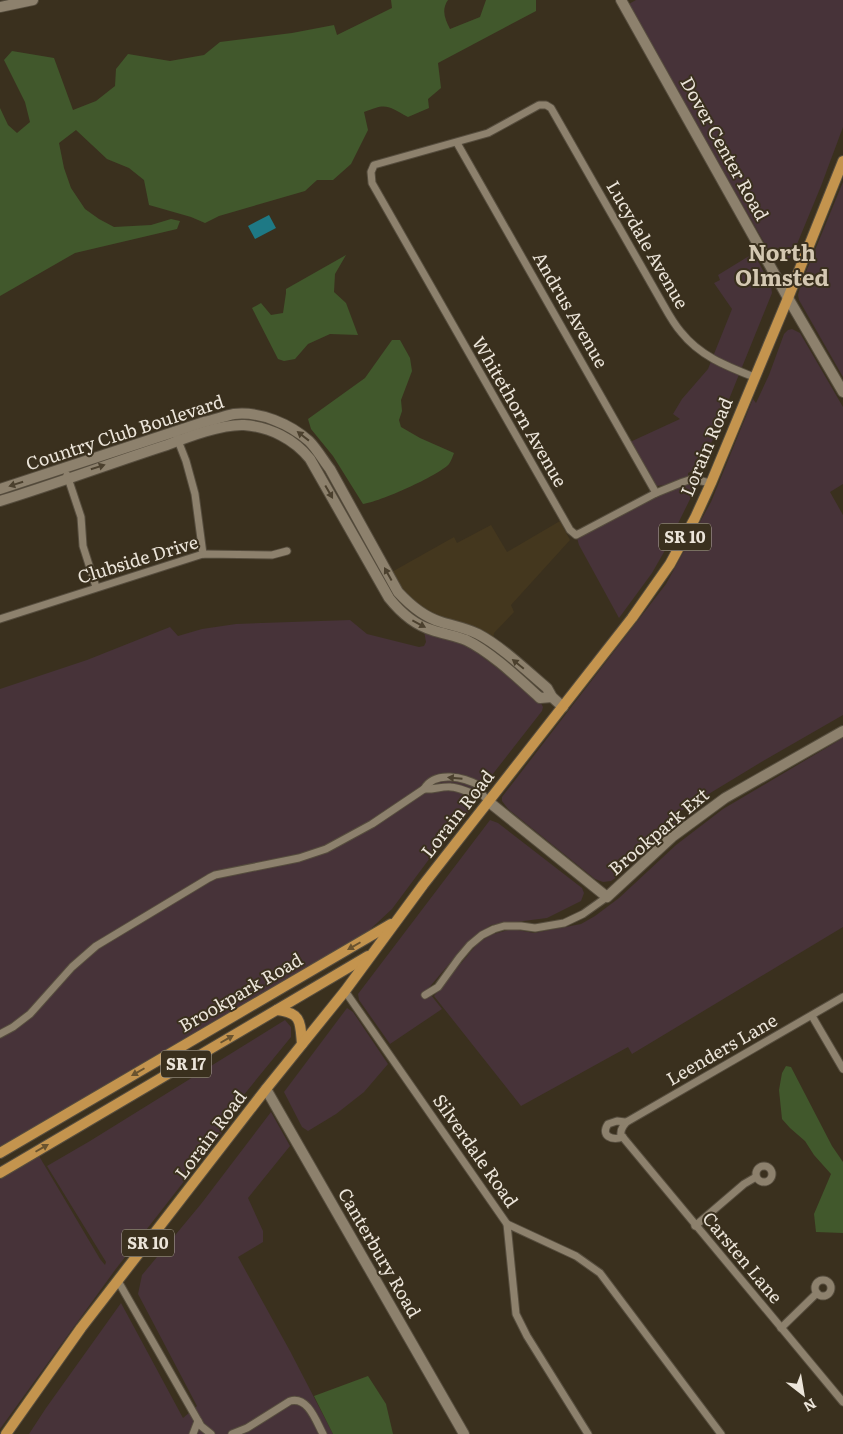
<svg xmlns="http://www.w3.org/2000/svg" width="843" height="1434" font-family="Literata,serif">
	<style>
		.commercial { fill: #473339 }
		.built { fill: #44371e }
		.green { fill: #41582c }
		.water { fill: #1e7985 }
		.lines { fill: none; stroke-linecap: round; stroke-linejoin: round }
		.street-casing { stroke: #564d3e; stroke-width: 9 }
		.secondary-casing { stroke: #564d3e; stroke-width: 12 }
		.primary-casing { stroke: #564d3e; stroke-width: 12 }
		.street { stroke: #8d816d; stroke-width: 7 }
		.secondary { stroke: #8d816d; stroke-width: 10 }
		.primary { stroke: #c4944e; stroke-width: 10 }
		.oneway { fill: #4b402e }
		.oneway2 { fill: #6a532f }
		.labels { text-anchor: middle; stroke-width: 4; stroke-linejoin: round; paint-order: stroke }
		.shield { fill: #3a301e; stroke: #b7afa2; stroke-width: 1 }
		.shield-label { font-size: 16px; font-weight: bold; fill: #ece5da }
		.street-label { font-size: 18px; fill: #ece5da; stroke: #3a301e }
		.district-label { font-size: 22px; font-weight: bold; fill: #d4c8b2; stroke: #3a301e }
	</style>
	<rect width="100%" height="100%" fill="#3a301e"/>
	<!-- commercial -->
	<g class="commercial">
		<polygon points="636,0 843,0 843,127 821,186 795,249 789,259 776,260 772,256 627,5"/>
		<polygon points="843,182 843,377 799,300 798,295 801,284"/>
		<polygon points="749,256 753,261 757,259 771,286 772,293 702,466 688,473 688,476 667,485 656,486 649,477 630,442 680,419 673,414 682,399 708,369 732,309 714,283 720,280 718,275"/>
		<polygon points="792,329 800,333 843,407 843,484 830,492 843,515 843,715 763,761 679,812 681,818 641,853 617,877 611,881 603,882 595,879 508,809 502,801 502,797 666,584 711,502 753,399 756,403 769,375 784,334 788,330"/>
		<polygon points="689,484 692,486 694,491 664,552 652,573 619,618 579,545 577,538 611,519 682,485"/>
		<polygon points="350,620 367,634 419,647 424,646 426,642 424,631 467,645 540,701 543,707 542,711 471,802 471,810 456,823 392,909 362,937 286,979 211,1026 79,1104 47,1119 0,1148 0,689 87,660 170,627 178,636 202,629 236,624"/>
		<polygon points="843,738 843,927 632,1054 628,1047 521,1106 434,996 477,944 490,935 512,929 534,933 581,924 595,916 619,898 676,845 723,809"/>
		<polygon points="490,820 498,823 582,888 584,893 581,901 547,918 491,925 466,944 427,990 442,1009 390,1044 359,1000 358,994"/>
		<polygon points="347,1008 353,1012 388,1064 364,1092 336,1114 308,1131 302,1127 284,1092"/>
		<polygon points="285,1020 291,1027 291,1037 220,1124 224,1130 115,1270 0,1429 0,1179 39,1156 100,1259 105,1265 106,1262 47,1166 90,1141"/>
		<polygon points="271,1112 290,1146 248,1198 263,1231 263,1242 238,1257 290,1351 333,1434 29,1434 46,1408 121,1303 183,1418 197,1406 138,1294 142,1275 201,1204"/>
	</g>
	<!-- built -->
	<polygon class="built" points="560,521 570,540 511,605 514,612 494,633 493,640 432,615 409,599 390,573 454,537 457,543 491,525 507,552"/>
	<!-- green -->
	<g class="green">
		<path d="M 391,0 L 448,0 C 441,10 445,19 450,29 L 480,17 L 486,0 L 536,0 L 536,11 L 438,63 L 441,88 L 428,99 L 429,108 L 408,117 C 387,105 386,103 364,112 L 368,130 L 351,164 L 333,180 L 317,180 L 305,191 L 219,216 L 205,223 L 191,217 L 149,205 L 144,180 L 129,168 L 107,159 L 76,130 L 59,143 L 64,168 L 71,188 L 85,209 L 99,219 L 114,227 L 151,225 L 171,219 L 180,221 L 177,229 L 75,253 L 0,296 L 0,108 L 8,125 L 17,133 L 30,122 L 25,102 L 4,60 L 12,51 L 54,58 L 73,110 L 96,101 L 115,86 L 116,69 L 128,54 L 170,61 L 204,55 L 220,42 L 292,33 L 334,25 L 337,35 L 392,8 Z"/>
		<polygon points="346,255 335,274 334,292 346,303 358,335 330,334 308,344 295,359 284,361 278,359 252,308 261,303 271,315 283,313 286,293 286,289"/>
		<path d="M 392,340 L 400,340 L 410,358 L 412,371 L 401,400 L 402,411 L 399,420 L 401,427 L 420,438 L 454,453 C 453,456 451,461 449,464 C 438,476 379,502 363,504 L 333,456 L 311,429 L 308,419 L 365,378 Z"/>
		<polygon points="786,1066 791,1067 832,1146 843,1162 843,1233 816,1232 814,1214 831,1174 814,1155 805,1141 790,1128 782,1119 779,1090 782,1073"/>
		<polygon points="368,1376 386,1404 393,1434 333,1434 314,1396"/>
	</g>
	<!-- water -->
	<polygon class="water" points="269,215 276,228 255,239 248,226"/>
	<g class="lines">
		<!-- street casing -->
		<g class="street-casing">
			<g id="street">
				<polyline points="457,143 656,493"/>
				<polyline points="177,438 186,461 195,494 203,554"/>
				<polyline points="67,475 81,517 83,546 96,587"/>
				<path d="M 711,483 L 692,479 L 683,482 L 656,493 L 582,532 L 576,535 L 570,530 L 372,183 L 371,172 L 374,165 L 488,133 L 539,105 L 546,105 L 551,108 L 664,306 C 669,315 674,324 681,332 C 700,356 726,366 754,377"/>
				<polyline points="0,619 203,554 272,555 287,551"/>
				<path d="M 424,789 C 433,790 442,786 451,787 C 463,788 470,795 482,794"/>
				<polyline points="345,991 507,1224 576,1256 600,1273 721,1434"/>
				<polyline points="425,995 438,987 459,958 470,945 482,935 494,929 504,926 521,926 535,928 564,923 583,914 607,897"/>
				<path d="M 843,997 L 630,1120 C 625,1122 620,1129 621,1135 L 843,1402"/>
				<polyline points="812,1016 843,1069"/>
				<path d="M 0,1034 L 13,1027 L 30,1014 L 72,967 L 96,946 L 209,878 L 215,875 L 299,858 L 326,849 L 372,824 L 424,789 C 435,770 464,777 480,786 L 482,794 L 489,802"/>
				<path d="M 623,1137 C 612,1141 600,1136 608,1124 L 617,1121 L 625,1122"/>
				<circle cx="764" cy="1174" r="8"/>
				<polyline points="507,1224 516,1314 527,1336 588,1434"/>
				<polyline points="695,1226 744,1184 756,1177"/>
				<circle cx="823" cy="1288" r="8"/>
				<polyline points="118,1281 201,1426 211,1434"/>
				<polyline points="781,1328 817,1293"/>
				<polyline points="193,1434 198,1421"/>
				<path d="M 232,1434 L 247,1428 L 290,1401 C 308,1396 316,1421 323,1434"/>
			</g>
		</g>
		<!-- secondary casing -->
		<g class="secondary-casing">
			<g id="secondary">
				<polyline points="621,0 788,298 843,392"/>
				<polyline points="0,7 33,0"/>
				<path d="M 0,489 L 204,422 C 214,420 224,416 234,414 C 260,411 290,424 309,441 C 317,449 323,460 330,469 L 398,592 C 410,605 424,617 441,622 C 454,626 466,628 478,634 C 501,646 527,671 547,688 L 552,697 L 563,707"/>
				<path d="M 0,501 C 56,484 111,463 167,445 C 188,437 222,424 244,425 C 270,427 294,439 310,459 L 389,598 C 401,613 415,625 432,630 C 444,634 456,636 466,640 C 491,652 519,679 540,698 L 552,697"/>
				<polyline points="489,802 607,897 672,837 706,812 725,798 843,731"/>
				<polyline points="266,1089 464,1434"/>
			</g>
		</g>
		<!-- primary casing -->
		<g class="primary-casing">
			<g id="primary">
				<path d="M 277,1010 C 302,1013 300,1022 302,1044"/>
				<polyline points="0,1153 391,924"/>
				<polyline points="0,1173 368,956"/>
				<polyline points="6,1434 81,1328 266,1089 345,991 423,885 632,618 670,564 695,518 711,483 788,298 843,161"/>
			</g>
		</g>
		<!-- street -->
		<use href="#street" class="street"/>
		<!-- secondary -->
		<use href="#secondary" class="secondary"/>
		<!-- primary -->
		<use href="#primary" class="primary"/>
	</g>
	<!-- one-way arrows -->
	<defs><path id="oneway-solid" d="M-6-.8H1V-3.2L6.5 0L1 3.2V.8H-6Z" transform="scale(1.25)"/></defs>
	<g class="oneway">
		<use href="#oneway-solid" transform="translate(303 436) rotate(-142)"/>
		<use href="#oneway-solid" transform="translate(98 467) rotate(-18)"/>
		<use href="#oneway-solid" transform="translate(16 484) rotate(162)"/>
		<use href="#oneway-solid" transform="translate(329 492) rotate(60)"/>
		<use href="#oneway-solid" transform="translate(388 574) rotate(-119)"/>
		<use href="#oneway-solid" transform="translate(419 624) rotate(28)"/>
		<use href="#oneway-solid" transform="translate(518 664) rotate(-141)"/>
		<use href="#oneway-solid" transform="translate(455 778) rotate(-175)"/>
	</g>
	<g class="oneway2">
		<use href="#oneway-solid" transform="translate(354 946) rotate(150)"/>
		<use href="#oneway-solid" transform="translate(227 1039) rotate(-30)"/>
		<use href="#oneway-solid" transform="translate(138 1072) rotate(150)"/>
		<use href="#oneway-solid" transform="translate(42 1148) rotate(-30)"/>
	</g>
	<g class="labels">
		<!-- shield labels -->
		<g class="shield">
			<rect x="659" y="523.5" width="52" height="27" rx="4"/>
			<rect x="161" y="1050.5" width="50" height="27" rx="4"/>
			<rect x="122" y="1229.5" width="52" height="27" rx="4"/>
		</g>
		<g class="shield-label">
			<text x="685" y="543">SR 10</text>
			<text x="186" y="1070">SR 17</text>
			<text x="148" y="1249">SR 10</text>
		</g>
		<!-- street labels -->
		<g class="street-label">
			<text transform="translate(724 149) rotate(61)" y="6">Dover Center Road</text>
			<text transform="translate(647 245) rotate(60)" y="6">Lucydale Avenue</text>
			<text transform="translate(570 310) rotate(60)" y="6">Andrus Avenue</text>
			<text transform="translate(519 412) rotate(60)" y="6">Whitethorn Avenue</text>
			<text transform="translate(125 433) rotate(-18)" y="6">Country Club Boulevard</text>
			<text transform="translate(707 447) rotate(-67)" y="6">Lorain Road</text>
			<text transform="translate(138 560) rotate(-17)" y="6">Clubside Drive</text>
			<text transform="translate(458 814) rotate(-52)" y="6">Lorain Road</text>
			<text transform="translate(659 832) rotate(-40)" y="6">Brookpark Ext</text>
			<text transform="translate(241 993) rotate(-30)" y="6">Brookpark Road</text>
			<text transform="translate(722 1050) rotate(-30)" y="6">Leenders Lane</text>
			<text transform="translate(211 1135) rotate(-53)" y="6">Lorain Road</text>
			<text transform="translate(475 1151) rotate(55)" y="6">Silverdale Road</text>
			<text transform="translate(379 1253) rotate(60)" y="6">Canterbury Road</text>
			<text transform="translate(742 1258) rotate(50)" y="6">Carsten Lane</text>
		</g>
		<!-- district labels -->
		<g class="district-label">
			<text x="782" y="261">North<tspan x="782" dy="25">Olmsted</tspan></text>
		</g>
	</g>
	<!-- north arrow -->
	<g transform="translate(803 1394) rotate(149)" stroke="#3a301e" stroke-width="4" paint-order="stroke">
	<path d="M0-4L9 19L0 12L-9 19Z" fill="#ece5da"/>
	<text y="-8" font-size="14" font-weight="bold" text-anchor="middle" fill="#ece5da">N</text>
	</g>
</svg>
